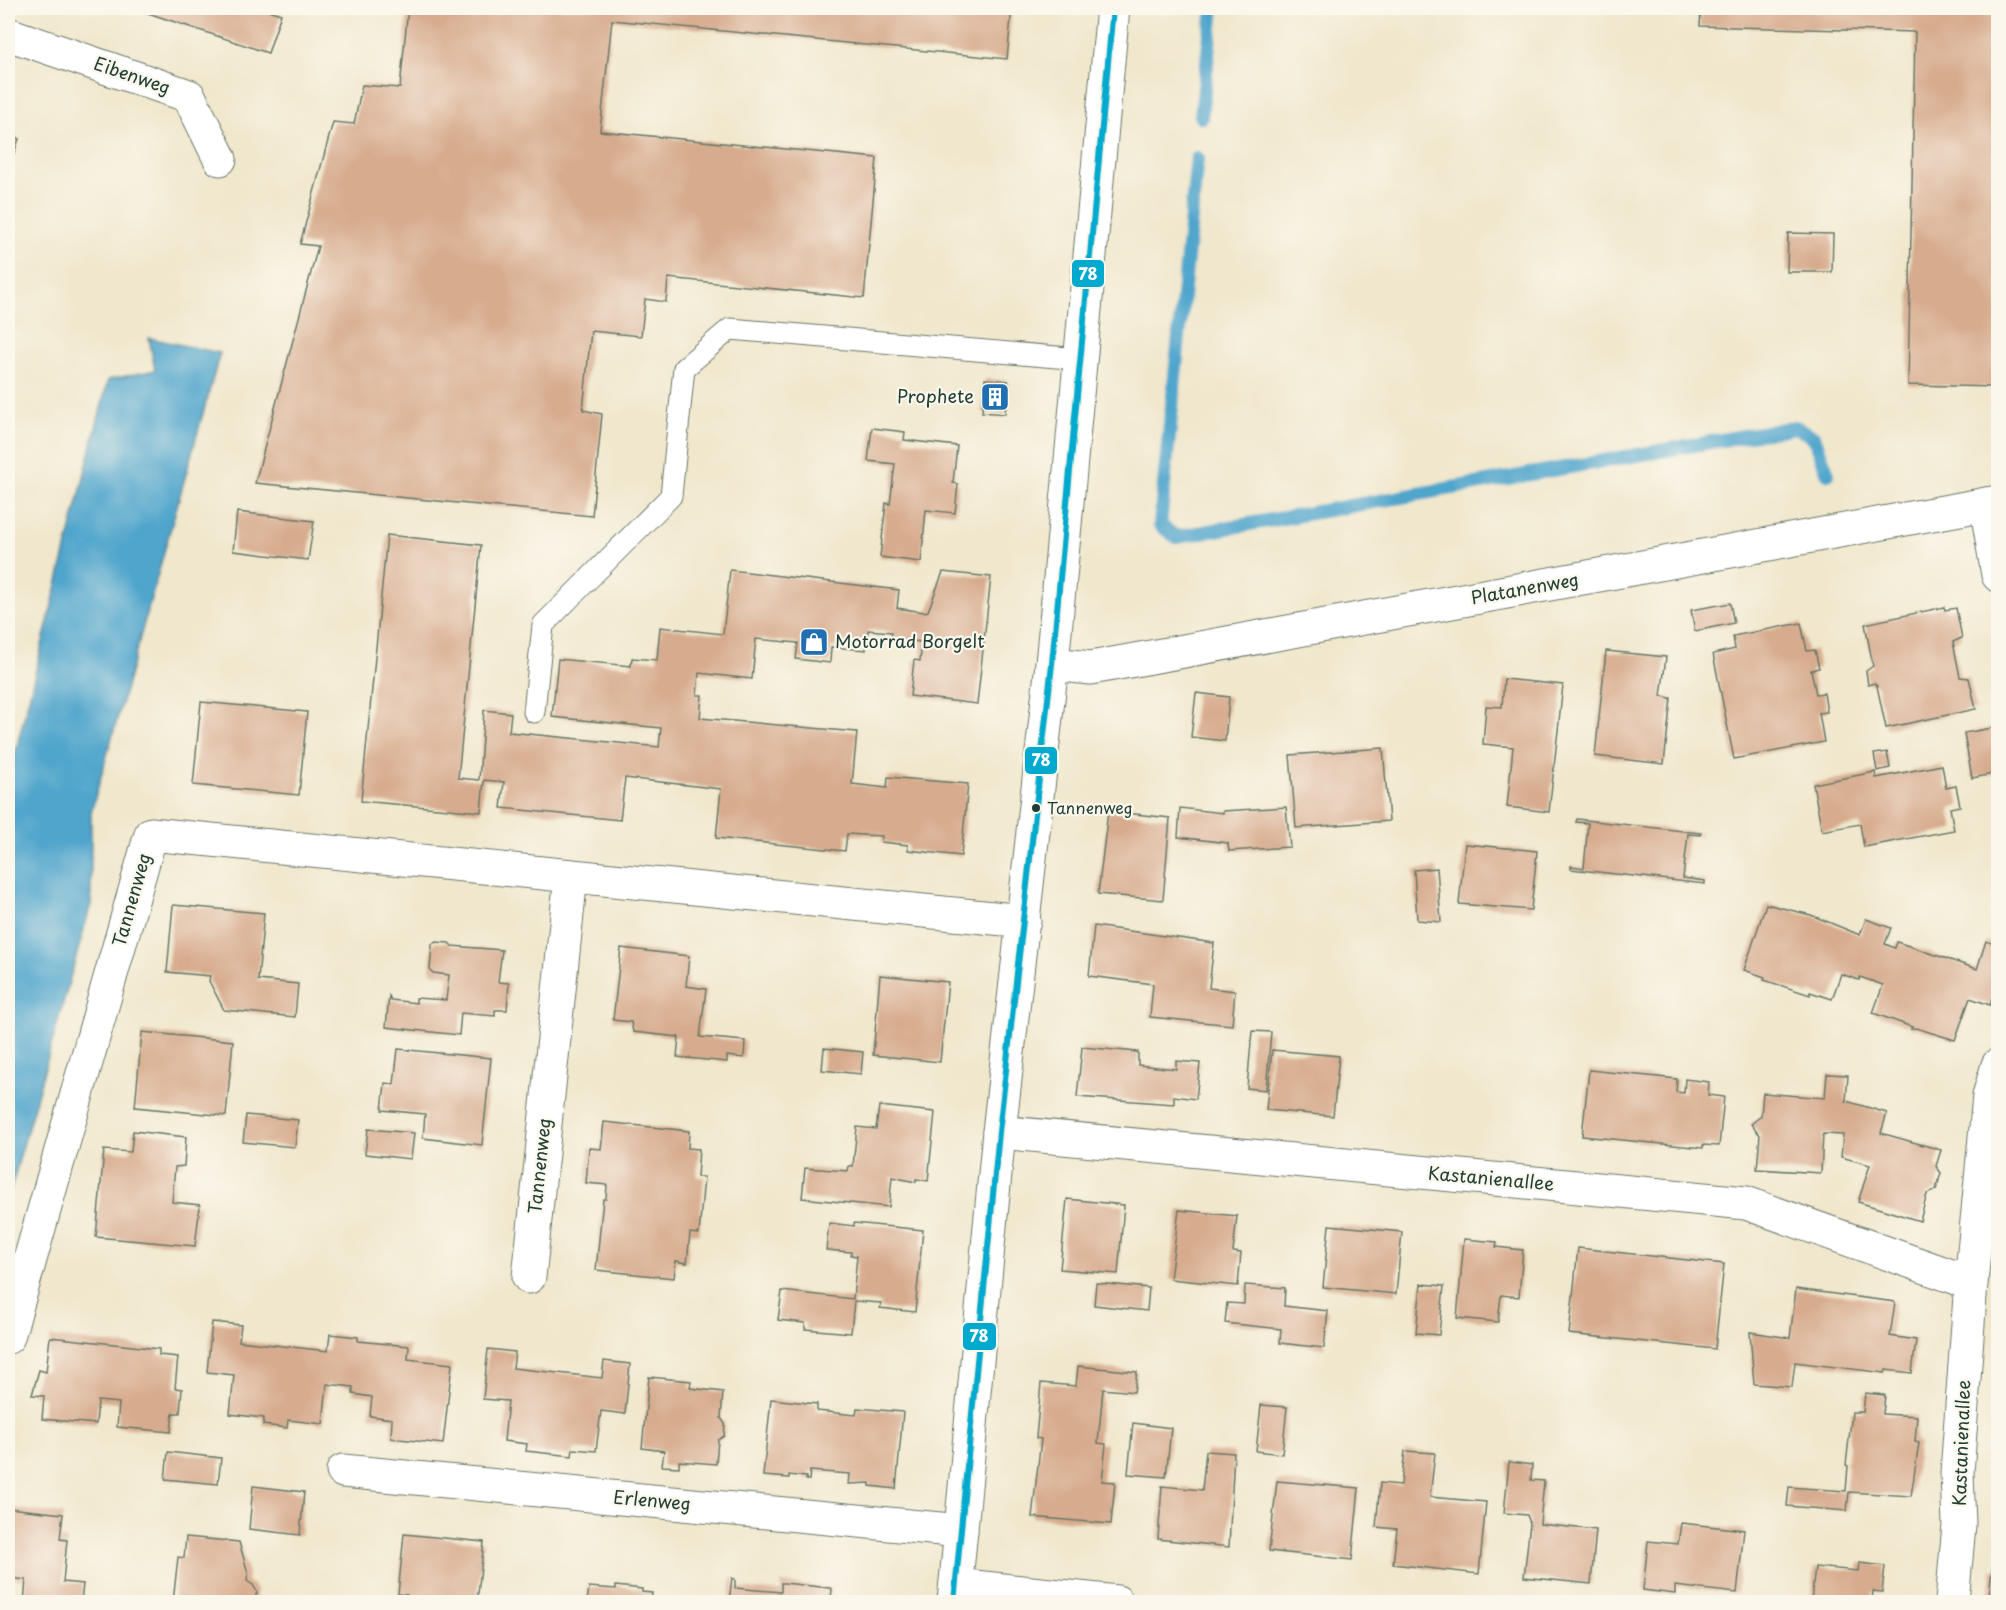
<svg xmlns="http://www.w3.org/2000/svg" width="2006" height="1610" font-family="'Playpen Sans',sans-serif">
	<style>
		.water { fill: #50a5cc; stroke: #387180; stroke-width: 1.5 }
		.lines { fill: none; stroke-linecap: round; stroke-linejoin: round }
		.stream { stroke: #50a5cc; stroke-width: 14 }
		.building { fill: #d7ab8d }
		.service-casing { stroke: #687869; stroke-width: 23 }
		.minor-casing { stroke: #687869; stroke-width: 35 }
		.service { stroke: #fff; stroke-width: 21 }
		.minor { stroke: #fff; stroke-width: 33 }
		.bus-1-casing { stroke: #fbf7ec; stroke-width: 10 }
		.bus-1 { stroke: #00a9ce; stroke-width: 6 }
		.bus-dot { fill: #1f3d34; stroke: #fbf7ec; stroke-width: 2 }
		.labels { text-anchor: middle; stroke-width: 4.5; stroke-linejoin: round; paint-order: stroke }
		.bus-label { font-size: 16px; fill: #1f3d34; stroke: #fbf7ec; text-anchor: start }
		.street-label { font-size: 18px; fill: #1f3d34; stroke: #fbf7ec }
		.poi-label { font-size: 18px; fill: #1f3d34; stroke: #fbf7ec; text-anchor: end }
		.line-badge { stroke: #fbf7ec; stroke-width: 2 }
		.badge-label { font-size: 16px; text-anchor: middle; font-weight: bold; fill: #fff }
	</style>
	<rect width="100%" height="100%" fill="#fbf7ec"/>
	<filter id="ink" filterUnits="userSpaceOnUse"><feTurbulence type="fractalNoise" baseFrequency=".0167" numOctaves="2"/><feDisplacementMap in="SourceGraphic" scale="12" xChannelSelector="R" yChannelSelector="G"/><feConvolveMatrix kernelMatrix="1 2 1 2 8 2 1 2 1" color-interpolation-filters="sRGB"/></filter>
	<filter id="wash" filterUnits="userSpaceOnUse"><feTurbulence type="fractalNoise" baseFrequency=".008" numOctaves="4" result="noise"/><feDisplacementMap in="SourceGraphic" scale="24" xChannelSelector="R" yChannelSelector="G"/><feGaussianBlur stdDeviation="1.35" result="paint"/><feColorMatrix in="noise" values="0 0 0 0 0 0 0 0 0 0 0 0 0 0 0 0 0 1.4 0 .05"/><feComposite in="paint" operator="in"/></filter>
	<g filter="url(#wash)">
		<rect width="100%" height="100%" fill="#f0e7cc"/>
		<!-- water -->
		<polygon class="water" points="149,338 220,353 91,812 91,904 8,1199 8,782 108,380 155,370"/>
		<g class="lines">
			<!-- stream -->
			<g class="stream">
				<polyline points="1201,117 1213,8"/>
				<polyline points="1197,158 1160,525 1176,537 1795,427 1814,437 1828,474"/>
			</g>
		</g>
		<g id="blocks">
			<!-- building -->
			<g class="building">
				<polygon points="133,8 261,8 281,14 268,53"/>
				<polygon points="408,8 1012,8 1007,59 612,20 600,131 877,158 864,298 668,278 666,302 645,299 641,336 591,331 583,410 602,414 592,516 255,483 318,246 300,244 333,122 354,124 362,85 400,88"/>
				<polygon points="1701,8 1998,8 1998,387 1908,385 1915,32 1700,26"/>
				<polygon points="8,135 19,139 8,170"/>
				<polygon points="1788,233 1833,234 1832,272 1787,272"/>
				<polygon points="985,379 1008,381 1005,414 982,412"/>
				<polygon points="872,428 905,432 904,440 957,446 953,483 958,484 955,513 926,510 921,562 880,557 886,503 890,504 895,464 868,461"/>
				<polygon points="237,512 314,521 308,560 233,551"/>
				<polygon points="387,535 481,545 458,778 479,780 484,710 511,713 509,732 659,747 661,728 552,717 558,659 631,666 632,658 657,660 660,627 723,634 730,570 899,590 897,608 924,612 928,611 943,572 991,577 977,704 910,696 914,660 920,661 922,642 891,639 892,632 868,630 866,650 831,647 830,663 796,659 798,643 756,639 752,679 699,673 697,695 702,695 700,718 857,732 852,784 887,788 888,777 968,784 961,856 908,850 908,845 881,842 882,836 863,835 847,834 845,851 716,838 721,789 652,781 625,778 620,820 501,808 504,782 484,780 481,812 361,801"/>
				<polygon points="1730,603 1734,623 1695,631 1691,610"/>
				<polygon points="1944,607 1945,610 1956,608 1962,638 1953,642 1960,677 1969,678 1976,709 1886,728 1877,686 1874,683 1868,685 1866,671 1873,666 1865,624"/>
				<polygon points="1801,623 1807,651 1815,650 1819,668 1811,670 1816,694 1824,693 1827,712 1819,713 1824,742 1734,759 1713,654 1735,649 1733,636"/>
				<polygon points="1606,651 1666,657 1661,696 1671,698 1664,764 1595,756"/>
				<polygon points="1504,679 1563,685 1549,812 1507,807 1513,747 1483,744 1486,706 1502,707"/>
				<polygon points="1196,693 1229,697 1225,741 1191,737"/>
				<polygon points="201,702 307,712 299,795 193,785"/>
				<polygon points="1998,727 1998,773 1972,778 1964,733"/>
				<polygon points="1383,748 1389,821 1296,828 1290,755"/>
				<polygon points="1887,752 1890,768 1877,771 1874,754"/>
				<polygon points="1942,765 1946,788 1956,786 1960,806 1950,808 1954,830 1864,847 1860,824 1822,831 1813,784 1875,772 1876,778"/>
				<polygon points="1286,807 1290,847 1229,851 1228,843 1178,837 1180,808 1223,813 1223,811"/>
				<polygon points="1108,811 1170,818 1163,900 1098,894"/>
				<polygon points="1577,819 1701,833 1700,835 1688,834 1683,878 1705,881 1705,884 1571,869 1571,866 1584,868 1588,823 1576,822"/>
				<polygon points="1465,844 1537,851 1531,910 1459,904"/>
				<polygon points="1437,868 1441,922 1417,920 1414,870"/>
				<polygon points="1766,904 1811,915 1860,935 1866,919 1891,928 1885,944 1895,948 1897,942 1977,969 1986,941 1998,945 1998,980 1990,1005 1970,998 1955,1040 1916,1028 1911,1029 1912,1027 1873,1013 1883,985 1860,977 1859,980 1841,974 1832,999 1810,992 1810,995 1764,980 1765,977 1744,970"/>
				<polygon points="173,905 264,913 258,980 298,984 295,1017 224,1010 209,981 210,976 167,972"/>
				<polygon points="1094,926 1214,943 1209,988 1235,991 1232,1025 1150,1017 1153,984 1089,976"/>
				<polygon points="436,942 449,943 452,946 502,950 498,982 509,983 507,1010 495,1010 495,1016 461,1013 459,1035 386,1027 389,996 391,1000 416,1003 416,998 446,1000 449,975 433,973 430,970 432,944"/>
				<polygon points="621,948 689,956 686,986 706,989 700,1037 745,1041 744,1058 727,1056 727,1062 677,1057 679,1037 633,1032 631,1022 613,1020"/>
				<polygon points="880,975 948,982 940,1062 873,1055"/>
				<polygon points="1252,1031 1271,1032 1266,1090 1247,1088"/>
				<polygon points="142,1032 233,1041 226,1116 135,1107"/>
				<polygon points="1082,1047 1138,1052 1138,1065 1176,1069 1176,1061 1200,1063 1196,1099 1174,1096 1174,1104 1077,1097"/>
				<polygon points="824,1048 863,1052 861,1074 822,1070"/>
				<polygon points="398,1049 491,1058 482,1145 423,1138 425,1114 382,1110 385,1083 394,1084"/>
				<polygon points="1272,1050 1339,1056 1333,1116 1266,1110"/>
				<polygon points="1589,1070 1677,1079 1676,1092 1684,1093 1685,1079 1709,1082 1708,1095 1724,1097 1719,1146 1703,1145 1703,1148 1582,1136"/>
				<polygon points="1827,1074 1848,1075 1846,1101 1887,1113 1881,1133 1941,1150 1936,1166 1941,1173 1936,1190 1927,1194 1920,1221 1858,1202 1870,1165 1841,1157 1843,1135 1823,1134 1821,1173 1757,1169 1760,1135 1751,1124 1761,1116 1763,1093 1825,1098"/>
				<polygon points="879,1106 935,1112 928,1181 916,1179 916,1182 892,1177 889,1207 802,1198 805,1168 848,1171 849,1166 853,1166 857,1127 876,1129"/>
				<polygon points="246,1115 298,1120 295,1147 243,1142"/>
				<polygon points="604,1122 689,1131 688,1148 699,1149 697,1177 704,1177 699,1234 690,1233 687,1263 676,1261 674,1278 596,1270 603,1199 606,1199 607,1185 586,1183 589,1148 601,1149"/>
				<polygon points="368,1129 414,1133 411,1159 365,1154"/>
				<polygon points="133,1131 186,1137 184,1166 175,1167 172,1202 200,1205 195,1246 96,1237 104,1150 131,1152"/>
				<polygon points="1067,1199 1124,1205 1118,1274 1060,1269"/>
				<polygon points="1179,1210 1237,1216 1233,1252 1241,1253 1238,1286 1170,1279"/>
				<polygon points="829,1223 854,1226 854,1223 923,1230 915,1312 880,1308 881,1303 854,1301 851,1333 805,1329 805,1323 778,1320 782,1291 853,1299 857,1256 851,1255 851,1252 826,1250"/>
				<polygon points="1329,1225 1402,1232 1396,1294 1323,1287"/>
				<polygon points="1464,1239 1497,1242 1496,1247 1523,1250 1519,1297 1501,1295 1498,1322 1457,1318"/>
				<polygon points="1578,1248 1724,1264 1715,1349 1569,1334"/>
				<polygon points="1096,1283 1149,1288 1147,1311 1094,1305"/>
				<polygon points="1421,1284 1444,1286 1439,1335 1416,1333"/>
				<polygon points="1245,1285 1285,1288 1284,1306 1328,1311 1324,1348 1280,1343 1281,1329 1225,1323 1227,1303 1244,1304"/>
				<polygon points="1796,1289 1895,1302 1890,1336 1916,1340 1912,1373 1886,1370 1885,1373 1795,1362 1792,1387 1754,1384 1750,1332 1790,1338"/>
				<polygon points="212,1322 241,1325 239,1341 328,1351 330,1334 358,1337 358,1341 409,1346 408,1359 452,1364 443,1444 391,1438 392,1419 370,1416 372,1397 353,1394 353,1387 327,1384 323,1424 288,1420 287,1428 263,1425 264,1418 230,1414 234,1375 207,1372"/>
				<polygon points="50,1337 159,1349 159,1355 178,1357 175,1388 182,1389 180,1413 173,1413 171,1432 117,1427 119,1403 98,1401 96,1424 42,1419 44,1396 32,1395 39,1370 46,1372"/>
				<polygon points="488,1349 515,1352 513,1368 558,1373 602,1378 604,1361 630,1364 625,1414 601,1411 596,1451 573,1449 572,1456 526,1451 527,1444 504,1441 508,1401 483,1399"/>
				<polygon points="1078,1366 1137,1372 1134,1392 1103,1389 1098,1443 1106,1444 1102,1481 1115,1482 1111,1524 1032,1517 1041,1439 1036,1438 1041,1383 1076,1386"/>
				<polygon points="649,1377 691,1381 690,1388 723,1392 721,1418 725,1424 724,1436 718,1440 716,1464 679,1461 679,1467 662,1466 664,1451 642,1448"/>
				<polygon points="1865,1393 1885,1395 1883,1414 1917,1416 1915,1442 1919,1443 1911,1496 1849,1492 1847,1511 1787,1506 1789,1487 1846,1491 1848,1466 1846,1465 1852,1412 1863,1412"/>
				<polygon points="771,1399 817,1404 817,1411 856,1415 857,1408 903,1412 896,1489 870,1486 870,1483 849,1484 850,1474 810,1471 809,1480 806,1480 806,1477 789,1475 789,1478 763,1476"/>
				<polygon points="1261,1405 1287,1407 1282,1454 1256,1451"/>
				<polygon points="1133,1423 1171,1428 1166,1477 1128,1474"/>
				<polygon points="1206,1451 1234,1453 1229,1547 1158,1539 1162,1486 1202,1490"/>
				<polygon points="1405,1451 1435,1453 1430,1497 1486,1502 1479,1574 1393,1564 1397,1529 1376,1527 1380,1483 1401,1485"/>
				<polygon points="168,1452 221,1458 218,1484 165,1479"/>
				<polygon points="1509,1462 1532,1465 1531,1480 1544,1481 1540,1524 1596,1530 1591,1584 1524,1577 1530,1523 1527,1515 1504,1513"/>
				<polygon points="1277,1481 1359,1488 1352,1560 1269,1551"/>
				<polygon points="253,1486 304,1492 300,1535 249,1529"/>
				<polygon points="8,1508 63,1514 60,1539 67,1540 63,1582 83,1584 81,1602 24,1602 26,1580 8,1578"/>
				<polygon points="1681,1523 1744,1530 1737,1593 1675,1586 1675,1594 1643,1590 1648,1541 1678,1544"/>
				<polygon points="404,1534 484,1542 477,1602 406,1602 407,1595 398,1594"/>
				<polygon points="186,1537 239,1542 248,1573 247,1581 253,1585 257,1592 254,1602 173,1602 178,1557 184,1558"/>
				<polygon points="1859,1563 1885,1566 1882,1592 1873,1591 1872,1602 1811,1602 1815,1567 1858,1571"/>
				<polygon points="1992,1569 1998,1569 1998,1602 1988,1602"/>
				<polygon points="732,1578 735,1579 735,1588 781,1592 781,1583 784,1583 830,1588 832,1589 831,1598 865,1602 729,1602"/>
				<polygon points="616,1586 642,1589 642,1592 652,1593 651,1602 587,1602 589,1587 616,1589"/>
			</g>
		</g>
	</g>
	<g filter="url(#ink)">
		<use href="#blocks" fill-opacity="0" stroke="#687869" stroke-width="1.5"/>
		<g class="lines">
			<!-- service casing -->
			<g class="service-casing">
				<polyline id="service" points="534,712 543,625 671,496 684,368 730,329 1080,359"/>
			</g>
			<!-- minor casing -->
			<g class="minor-casing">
				<g id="minor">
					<polyline points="8,34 189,96 220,159"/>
					<polyline points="1986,504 1998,575"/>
					<polyline points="1052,664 1091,668 1998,502"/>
					<polyline points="999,1132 1746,1203 1971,1283"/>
					<polyline points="529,1277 571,876"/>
					<polyline points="8,1337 151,834 1024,921"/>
					<polyline points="343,1471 961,1531"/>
					<polyline points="956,1585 1117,1602"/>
					<polyline points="954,1602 999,1132 1052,664 1113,8"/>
					<polyline points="1952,1602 1959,1525 1957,1473 1971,1283 1989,1096 1998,1065"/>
				</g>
			</g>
			<!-- service -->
			<use href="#service" class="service"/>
			<!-- minor -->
			<use href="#minor" class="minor"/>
			<!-- bus-1 casing -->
			<g class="bus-1-casing">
				<polyline id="bus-1" points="954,1602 999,1132 1052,664 1113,8"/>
			</g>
			<!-- bus-1 -->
			<use href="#bus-1" class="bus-1"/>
		</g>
	</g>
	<!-- icons -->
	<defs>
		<g id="building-square" transform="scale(1.5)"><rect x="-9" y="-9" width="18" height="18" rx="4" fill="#1f6fb2" stroke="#fbf7ec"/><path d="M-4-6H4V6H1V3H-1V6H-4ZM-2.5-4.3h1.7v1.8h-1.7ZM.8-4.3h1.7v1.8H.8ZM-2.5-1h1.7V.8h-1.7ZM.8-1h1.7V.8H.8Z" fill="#fff"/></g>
		<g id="shop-square" transform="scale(1.5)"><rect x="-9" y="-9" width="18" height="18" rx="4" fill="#1f6fb2" stroke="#fbf7ec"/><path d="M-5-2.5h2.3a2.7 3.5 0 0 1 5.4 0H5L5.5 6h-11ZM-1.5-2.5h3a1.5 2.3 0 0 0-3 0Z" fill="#fff"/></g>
	</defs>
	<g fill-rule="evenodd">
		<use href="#building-square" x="995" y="397"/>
		<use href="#shop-square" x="814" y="642"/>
	</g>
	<!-- markers -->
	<circle class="bus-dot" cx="1036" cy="808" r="5"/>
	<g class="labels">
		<!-- bus labels -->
		<g class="bus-label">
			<text x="1047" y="814">Tannenweg</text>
		</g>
		<!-- street labels -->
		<g class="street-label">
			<text transform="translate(132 76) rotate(19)" y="6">Eibenweg</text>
			<text transform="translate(1525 589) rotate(-10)" y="6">Platanenweg</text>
			<text transform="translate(132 900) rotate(-74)" y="6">Tannenweg</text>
			<text transform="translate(540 1166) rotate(-84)" y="6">Tannenweg</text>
			<text transform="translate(1491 1179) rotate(5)" y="6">Kastanienallee</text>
			<text transform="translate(1962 1443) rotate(-88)" y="6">Kastanienallee</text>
			<text transform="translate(652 1501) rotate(5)" y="6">Erlenweg</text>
		</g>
		<!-- poi labels -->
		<g class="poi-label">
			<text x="974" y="403">Prophete</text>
			<text x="835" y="648" text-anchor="start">Motorrad Borgelt</text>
		</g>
	</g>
	<g class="line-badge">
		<rect x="1071" y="259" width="34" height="29" rx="6" fill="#00a9ce"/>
		<rect x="1024" y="746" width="34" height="29" rx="6" fill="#00a9ce"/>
		<rect x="962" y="1322" width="35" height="29" rx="6" fill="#00a9ce"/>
	</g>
	<g class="badge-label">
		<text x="1088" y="280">78</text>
		<text x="1041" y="766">78</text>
		<text x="979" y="1342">78</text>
	</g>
	<!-- margin -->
	<rect width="2006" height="1610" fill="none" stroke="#fbf7ec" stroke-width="30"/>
</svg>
